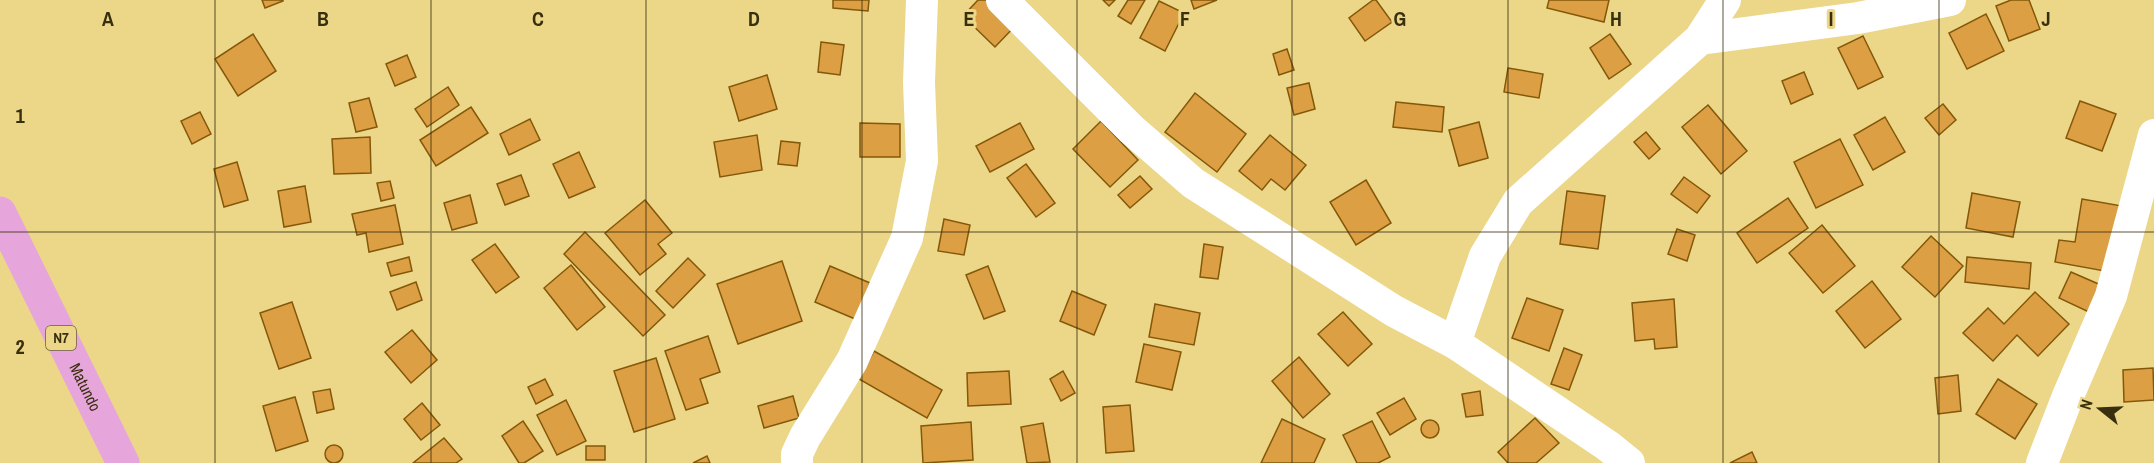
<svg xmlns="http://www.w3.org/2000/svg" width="2154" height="463" font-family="'Archivo Narrow',sans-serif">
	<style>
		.building { fill: #dd9f43; stroke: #84580a; stroke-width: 1.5 }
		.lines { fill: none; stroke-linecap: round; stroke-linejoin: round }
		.minor { stroke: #fff; stroke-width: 32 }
		.primary { stroke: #e6a6db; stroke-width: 33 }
		.grid { fill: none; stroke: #382f0e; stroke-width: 1.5; stroke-opacity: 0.55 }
		.labels { text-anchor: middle; stroke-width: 6; stroke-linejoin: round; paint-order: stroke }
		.shield { fill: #ecd688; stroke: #6e6133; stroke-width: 1.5 }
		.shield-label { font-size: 15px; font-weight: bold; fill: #382f0e }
		.street-label { font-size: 16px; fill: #382f0e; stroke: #ecd688 }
		.grid-label { font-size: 20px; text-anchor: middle; font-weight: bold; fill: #382f0e; stroke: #ecd688; stroke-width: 6; stroke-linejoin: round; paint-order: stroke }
	</style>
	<rect width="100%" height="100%" fill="#ecd688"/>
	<!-- building -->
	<g class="building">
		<polygon points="262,0 283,0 283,1 265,8"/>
		<polygon points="833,0 869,0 868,11 833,8"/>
		<polygon points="978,0 990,0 1016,25 995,47 963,16"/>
		<polygon points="1103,0 1115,0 1109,6"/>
		<polygon points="1128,0 1145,0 1131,24 1118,16"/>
		<polygon points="1191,0 1217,0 1194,9"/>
		<polygon points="1373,0 1376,0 1392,22 1365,41 1349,18"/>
		<polygon points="1549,0 1609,0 1604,22 1547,8"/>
		<polygon points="2011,0 2029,0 2040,29 2009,41 1996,6"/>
		<polygon points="1159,1 1184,13 1165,51 1140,38"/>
		<polygon points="1986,14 2004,51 1967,69 1949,33"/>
		<polygon points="253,34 276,71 238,96 215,59"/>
		<polygon points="1610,34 1631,64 1609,79 1590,48"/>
		<polygon points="1863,36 1883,77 1858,89 1838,48"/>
		<polygon points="821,42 844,45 840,75 818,72"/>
		<polygon points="1287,49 1294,70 1279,75 1273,54"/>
		<polygon points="407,55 416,77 395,86 386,64"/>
		<polygon points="1508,68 1543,74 1539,98 1504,92"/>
		<polygon points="1804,72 1813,94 1791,104 1782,81"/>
		<polygon points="767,75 777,109 739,121 729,87"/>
		<polygon points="1309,83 1315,109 1294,115 1287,88"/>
		<polygon points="448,87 459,105 427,127 415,109"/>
		<polygon points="1195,93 1246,134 1217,172 1165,132"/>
		<polygon points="369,98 377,127 356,132 349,103"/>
		<polygon points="2080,101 2116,114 2102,151 2066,138"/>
		<polygon points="1396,102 1444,107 1442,132 1393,127"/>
		<polygon points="1943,104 1956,120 1939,135 1925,118"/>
		<polygon points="1708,105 1747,151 1721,174 1682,127"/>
		<polygon points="471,107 488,133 436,166 420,140"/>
		<polygon points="200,112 211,134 192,144 181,121"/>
		<polygon points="1885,117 1905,152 1873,170 1854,135"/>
		<polygon points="530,119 540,140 509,155 500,134"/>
		<polygon points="1101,121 1138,160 1110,187 1073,149"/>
		<polygon points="1479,122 1488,158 1459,166 1449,130"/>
		<polygon points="860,123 900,124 900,157 860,157"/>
		<polygon points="1020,123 1034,149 990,172 976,146"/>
		<polygon points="1646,132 1660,149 1649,159 1634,142"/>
		<polygon points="757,135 762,170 720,177 714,142"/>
		<polygon points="1270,135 1306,165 1285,190 1271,179 1262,190 1239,171"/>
		<polygon points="370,137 371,173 334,174 332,139"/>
		<polygon points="1840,139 1863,185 1816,208 1794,162"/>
		<polygon points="781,141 800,143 797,166 778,164"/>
		<polygon points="579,152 595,187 569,198 553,164"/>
		<polygon points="237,162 248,200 224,207 214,169"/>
		<polygon points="1026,164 1055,203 1036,217 1007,178"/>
		<polygon points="521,175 529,196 505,205 497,184"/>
		<polygon points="1140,176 1152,189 1130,208 1118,195"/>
		<polygon points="1684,177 1710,196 1697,213 1671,194"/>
		<polygon points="1366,180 1391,223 1356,245 1330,202"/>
		<polygon points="390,181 394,198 381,201 377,183"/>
		<polygon points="305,186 311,222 284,227 278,191"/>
		<polygon points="1567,191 1605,196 1598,249 1560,244"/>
		<polygon points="1972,193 2020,202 2013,237 1966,228"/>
		<polygon points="470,195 477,223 452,230 444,203"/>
		<polygon points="1788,198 1808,228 1757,263 1737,233"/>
		<polygon points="2082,199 2122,206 2110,272 2055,262 2059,240 2075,242"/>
		<polygon points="645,200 672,233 658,244 666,254 640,275 605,233"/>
		<polygon points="395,205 403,244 369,252 366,233 357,235 352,214"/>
		<polygon points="944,219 970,225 964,255 938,251"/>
		<polygon points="1822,225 1855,266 1823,293 1789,253"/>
		<polygon points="1677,229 1695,235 1687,261 1668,254"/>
		<polygon points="585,232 665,315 643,336 564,254"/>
		<polygon points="1931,236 1963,266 1935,297 1902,267"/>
		<polygon points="495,244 519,277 496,293 472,260"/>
		<polygon points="1204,244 1223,247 1218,279 1200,277"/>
		<polygon points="409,257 412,271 391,276 387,263"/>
		<polygon points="1967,257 2031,263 2029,289 1965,282"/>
		<polygon points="688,258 705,275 673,308 656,291"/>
		<polygon points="782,261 802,321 738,344 717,284"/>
		<polygon points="571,265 605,307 577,330 544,288"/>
		<polygon points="830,266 870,283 855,319 815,302"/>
		<polygon points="988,266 1005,311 984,319 966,275"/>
		<polygon points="2071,272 2103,286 2091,313 2059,298"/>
		<polygon points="1872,281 1901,319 1865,348 1836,311"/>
		<polygon points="416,282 422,300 397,310 390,292"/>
		<polygon points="1072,291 1106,305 1094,335 1060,321"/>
		<polygon points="2035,292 2069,324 2038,356 2017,335 1993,361 1963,333 1988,308 2004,324"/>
		<polygon points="1527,298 1563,310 1549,351 1512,338"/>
		<polygon points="1674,299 1677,347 1655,349 1654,339 1635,341 1632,303"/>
		<polygon points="292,302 311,358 279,369 260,313"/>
		<polygon points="1155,304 1200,313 1194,345 1149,337"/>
		<polygon points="1343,312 1372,344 1348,366 1318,334"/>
		<polygon points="412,330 437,360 411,383 385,352"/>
		<polygon points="708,336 720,372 700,379 708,403 686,410 665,351"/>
		<polygon points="1144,344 1181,352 1172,390 1136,382"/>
		<polygon points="1564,348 1582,355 1569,390 1551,384"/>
		<polygon points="874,351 942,390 927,418 859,379"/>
		<polygon points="1299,357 1330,394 1303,418 1272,381"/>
		<polygon points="656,358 675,419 634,432 614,371"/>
		<polygon points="2153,368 2154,400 2124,402 2123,370"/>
		<polygon points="1009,371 1011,404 968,406 967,373"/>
		<polygon points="1063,371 1075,393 1061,401 1050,379"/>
		<polygon points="1958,375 1961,411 1938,414 1935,378"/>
		<polygon points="545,379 553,395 536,404 528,387"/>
		<polygon points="1998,379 2037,404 2015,439 1976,414"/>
		<polygon points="330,389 334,409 317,413 313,392"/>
		<polygon points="1480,391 1483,415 1466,417 1462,394"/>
		<polygon points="793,396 799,418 764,428 758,406"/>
		<polygon points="295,397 308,441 276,451 263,406"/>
		<polygon points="1404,398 1416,419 1390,435 1377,413"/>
		<polygon points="566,400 586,441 557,455 537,415"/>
		<polygon points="422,403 440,425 421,440 404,419"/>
		<polygon points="1130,405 1134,451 1106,453 1103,407"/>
		<polygon points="1535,418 1559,443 1536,463 1508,463 1498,452"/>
		<polygon points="1282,419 1325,439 1314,463 1261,463"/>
		<circle cx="1430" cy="429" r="9"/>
		<polygon points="523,421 543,451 524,463 519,463 502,436"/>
		<polygon points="1372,421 1390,457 1378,463 1357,463 1343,435"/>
		<polygon points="971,422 973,460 923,463 921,426"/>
		<polygon points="1043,423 1050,462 1027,463 1021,427"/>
		<polygon points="444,438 462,459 456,463 413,463"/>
		<circle cx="334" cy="454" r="9"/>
		<rect x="586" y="446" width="19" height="14"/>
		<polygon points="1752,452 1757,463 1730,463"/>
		<polygon points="707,456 710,463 693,463"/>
	</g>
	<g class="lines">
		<!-- minor -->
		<g class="minor">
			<polyline points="1002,0 1131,129 1193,183 1394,311 1455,343 1608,446 1629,463"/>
			<polyline points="1700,39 1858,18 1950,0"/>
			<polyline points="1455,343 1485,256 1518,202 1700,39 1725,0"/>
			<polyline points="797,463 797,454 805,437 852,361 907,238 922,161 919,82 922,0"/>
			<polyline points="2042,463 2068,396 2111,296 2154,135"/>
		</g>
		<!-- primary -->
		<path class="primary" id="s1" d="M 0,213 L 123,463"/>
	</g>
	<!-- grid -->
	<path class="grid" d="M 215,0 L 215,463M 431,0 L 431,463M 646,0 L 646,463M 862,0 L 862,463M 1077,0 L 1077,463M 1292,0 L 1292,463M 1508,0 L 1508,463M 1723,0 L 1723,463M 1939,0 L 1939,463M 0,232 L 2154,232"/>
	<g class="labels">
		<!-- shield labels -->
		<rect class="shield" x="46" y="326" width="30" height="24" rx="4.5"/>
		<g class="shield-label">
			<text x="61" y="343">N7</text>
		</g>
		<!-- street labels -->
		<g class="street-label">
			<text dy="6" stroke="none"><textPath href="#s1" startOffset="194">Matundo</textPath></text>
		</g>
	</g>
	<g class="grid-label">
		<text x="108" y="26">A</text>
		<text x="323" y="26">B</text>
		<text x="538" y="26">C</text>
		<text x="754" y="26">D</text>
		<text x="969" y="26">E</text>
		<text x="1185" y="26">F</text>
		<text x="1400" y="26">G</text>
		<text x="1616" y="26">H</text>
		<text x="1831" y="26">I</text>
		<text x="2046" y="26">J</text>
		<text x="20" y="123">1</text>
		<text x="20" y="354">2</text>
	</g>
	<!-- north arrow -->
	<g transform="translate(2100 409) rotate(288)" stroke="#ecd688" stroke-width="4.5" paint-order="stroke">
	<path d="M0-4.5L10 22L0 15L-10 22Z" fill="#382f0e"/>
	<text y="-9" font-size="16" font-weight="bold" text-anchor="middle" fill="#382f0e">N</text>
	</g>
</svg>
